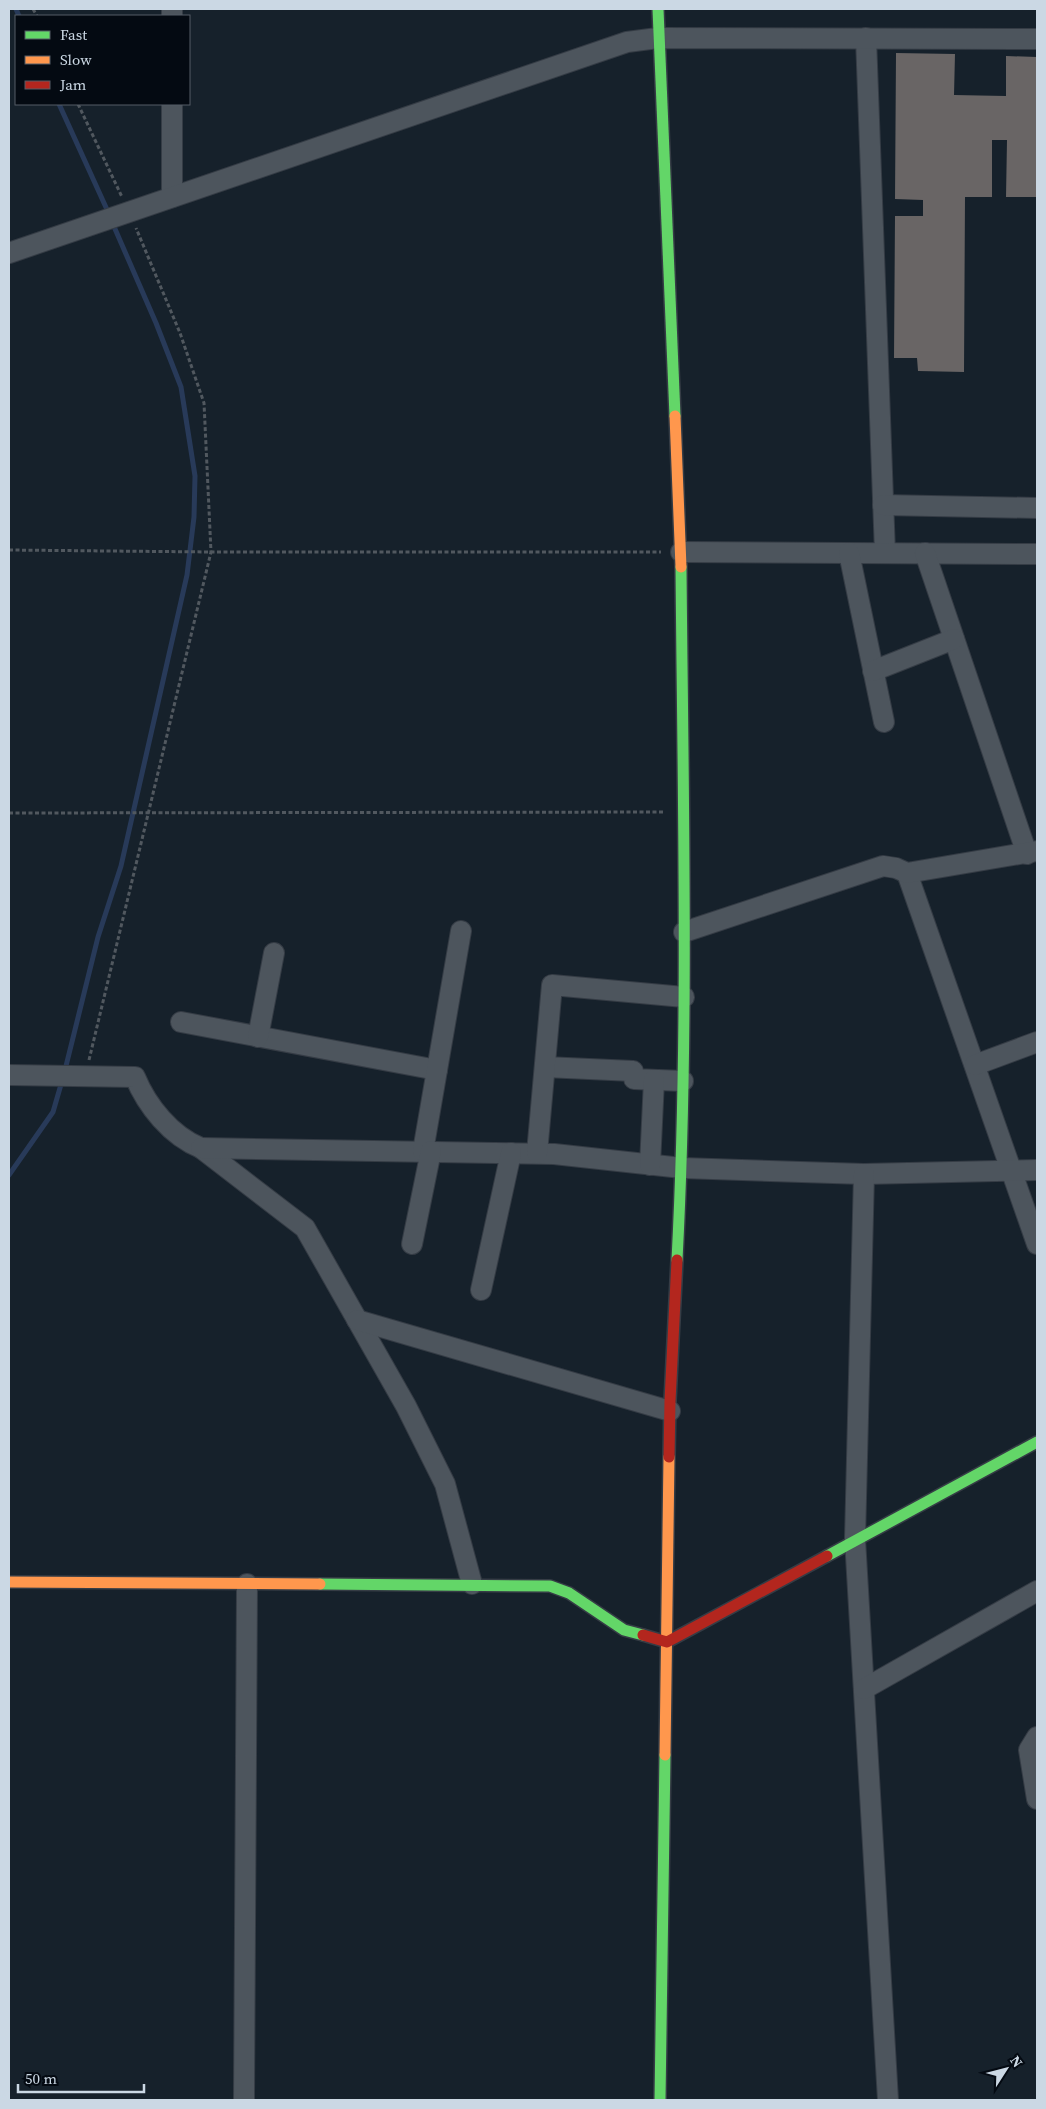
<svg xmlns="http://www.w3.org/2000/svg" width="1046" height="2109" font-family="'Source Serif 4',serif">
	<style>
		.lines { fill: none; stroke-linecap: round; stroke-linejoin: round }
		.stream { stroke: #283a59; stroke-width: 5 }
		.building { fill: #696565 }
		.street-casing { stroke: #353c45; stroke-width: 22 }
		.fast-casing { stroke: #353c45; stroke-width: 14 }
		.slow-casing { stroke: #353c45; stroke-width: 14 }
		.jam-casing { stroke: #353c45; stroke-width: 14 }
		.path { stroke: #51585f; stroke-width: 3; stroke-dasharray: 4 2.5; stroke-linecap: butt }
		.street { stroke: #4d555d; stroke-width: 20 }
		.fast { stroke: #63d668; stroke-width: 11 }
		.slow { stroke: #ff974d; stroke-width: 11 }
		.jam { stroke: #b3261e; stroke-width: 11 }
	</style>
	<rect width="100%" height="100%" fill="#16212b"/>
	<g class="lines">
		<!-- stream -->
		<g class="stream">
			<polyline points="16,9 19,16"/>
			<polyline points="59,104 109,214"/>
			<polyline points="65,1070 98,937 121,866 187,575 194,517 195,476 181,387 156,323 112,222"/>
			<polyline points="9,1175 53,1112 62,1081"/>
		</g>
	</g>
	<!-- building -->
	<polygon class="building" points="896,53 955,54 954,95 1006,96 1006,56 1037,57 1037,197 1006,197 1007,140 992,140 992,197 965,197 964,372 918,371 917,358 894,358 895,216 923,216 923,200 895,199"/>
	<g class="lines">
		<!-- street casing -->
		<g class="street-casing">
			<g id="street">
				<polyline points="172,16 172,9"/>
				<polyline points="866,38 885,553"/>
				<polyline points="172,197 172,104"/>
				<polyline points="9,253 627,42 658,38 1037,39"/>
				<polyline points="883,505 1037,508"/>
				<polyline points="681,552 1037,554"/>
				<polyline points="849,553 884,722"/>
				<polyline points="925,553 1027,854"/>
				<polyline points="873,671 954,639"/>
				<polyline points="907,873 1037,1244"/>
				<polyline points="684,932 883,866 896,868 907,873 1037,851"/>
				<polyline points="181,1022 437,1070"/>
				<polyline points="258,1037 274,953"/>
				<polyline points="975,1065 1037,1042"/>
				<polyline points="545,1067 633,1071 634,1079 683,1081"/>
				<path d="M 9,1075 L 135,1077 C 147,1106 171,1136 201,1148 L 305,1228 L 406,1406 L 445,1484 L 472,1584"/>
				<polyline points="201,1148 554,1154 682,1168 864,1174 1037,1170"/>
				<polyline points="423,1151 461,931"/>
				<polyline points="537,1153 552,985 684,997"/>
				<polyline points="650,1165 654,1080"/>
				<polyline points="864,1174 855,1539 888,2100"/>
				<polyline points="412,1244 431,1151"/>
				<polyline points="481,1290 511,1153"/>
				<polyline points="357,1320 670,1411"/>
				<polyline points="864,1689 1037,1591"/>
				<polyline points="1037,1737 1029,1750 1037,1799"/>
				<polyline points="244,2100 247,1584"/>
			</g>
		</g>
		<!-- fast casing -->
		<g class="fast-casing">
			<g id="fast">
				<polyline points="658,9 675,416"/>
				<path d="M 677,1260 C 689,1030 683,798 681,567"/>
				<polyline points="827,1556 1037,1442"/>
				<polyline points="320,1584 550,1586 569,1593 624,1630 643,1635"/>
				<polyline points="660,2100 665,1755"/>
			</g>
		</g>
		<!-- slow casing -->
		<g class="slow-casing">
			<g id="slow">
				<polyline points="675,416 681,567"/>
				<polyline points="9,1582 320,1584"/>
				<polyline points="665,1755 669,1457"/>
			</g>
		</g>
		<!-- jam casing -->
		<g class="jam-casing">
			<g id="jam">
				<polyline points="669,1457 670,1401 677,1260"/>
				<polyline points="643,1635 667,1642 827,1556"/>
			</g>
		</g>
		<!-- path -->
		<g class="path">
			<polyline points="33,9 37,16"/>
			<polyline points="78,104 122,197"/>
			<polyline points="9,550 211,552 661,552"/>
			<polyline points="9,813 663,812"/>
			<polyline points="89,1060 211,552 204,403 180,333 136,228"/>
		</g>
		<!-- street -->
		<use href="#street" class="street"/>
		<!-- fast -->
		<use href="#fast" class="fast"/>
		<!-- slow -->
		<use href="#slow" class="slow"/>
		<!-- jam -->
		<use href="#jam" class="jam"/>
	</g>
	<!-- border -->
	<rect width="1046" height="2109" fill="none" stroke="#cbd8e4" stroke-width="20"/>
	<!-- legend -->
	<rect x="15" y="15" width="175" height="90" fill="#040a12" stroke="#545c66"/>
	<rect x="25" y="31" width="25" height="8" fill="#63d668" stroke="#545c66"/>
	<text x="60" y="40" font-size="15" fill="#cbd8e4">Fast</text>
	<rect x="25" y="56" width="25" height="8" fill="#ff974d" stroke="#545c66"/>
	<text x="60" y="65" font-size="15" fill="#cbd8e4">Slow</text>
	<rect x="25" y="81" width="25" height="8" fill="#b3261e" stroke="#545c66"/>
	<text x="60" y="90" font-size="15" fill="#cbd8e4">Jam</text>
	<!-- north arrow -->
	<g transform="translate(1006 2069) rotate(54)" stroke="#040a12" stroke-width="4" paint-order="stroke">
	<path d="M0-4L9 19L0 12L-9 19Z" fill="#cbd8e4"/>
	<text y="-8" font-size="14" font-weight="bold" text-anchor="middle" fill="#cbd8e4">N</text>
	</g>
	<!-- scale -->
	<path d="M18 2084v8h126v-8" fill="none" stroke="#cbd8e4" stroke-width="2.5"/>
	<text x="25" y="2084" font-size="15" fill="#cbd8e4" stroke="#040a12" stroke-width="4" paint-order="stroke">50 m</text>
</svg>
